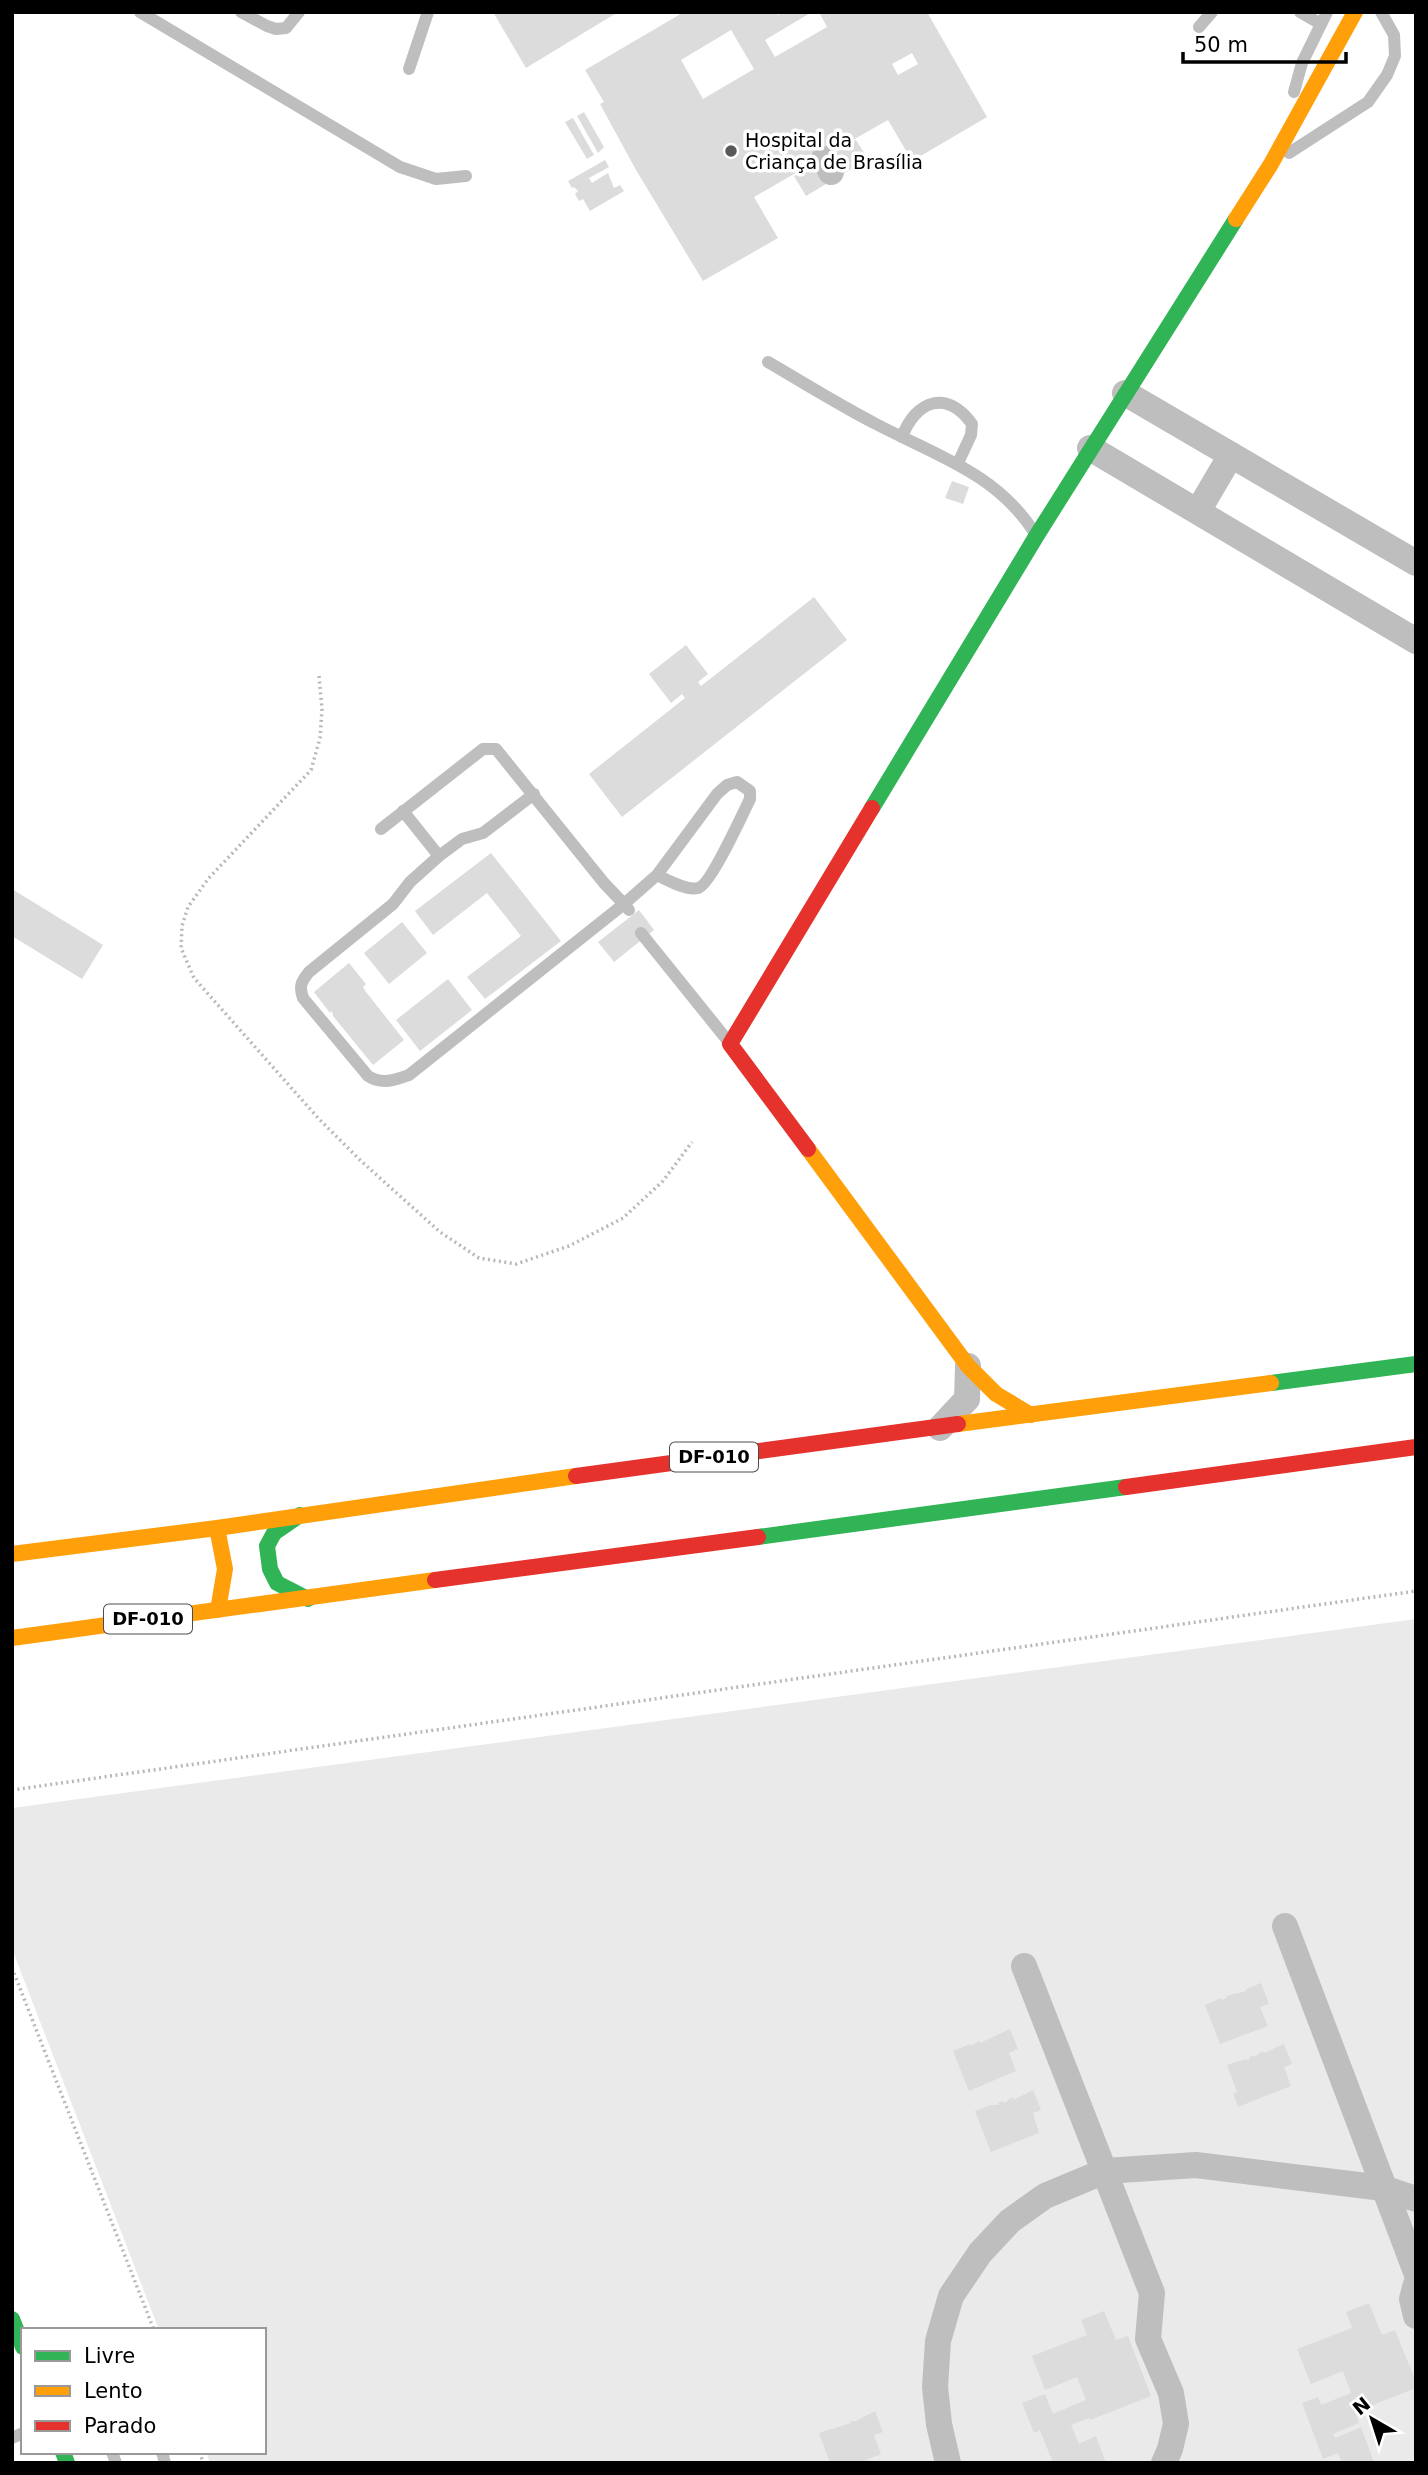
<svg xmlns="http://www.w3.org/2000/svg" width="1428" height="2475" font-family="'DejaVu Sans',sans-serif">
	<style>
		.green { fill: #eaeaea }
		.building { fill: #dcdcdc; fill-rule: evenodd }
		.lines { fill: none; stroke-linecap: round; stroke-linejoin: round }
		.path { stroke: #b8b8b8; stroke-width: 3.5; stroke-dasharray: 2 3.5; stroke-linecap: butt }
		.lane { stroke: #bebebe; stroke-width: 12 }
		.street { stroke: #bebebe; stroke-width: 26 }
		.fast { stroke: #30b455; stroke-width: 16 }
		.slow { stroke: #ff9f0a; stroke-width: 16 }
		.jam { stroke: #e5322d; stroke-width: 16 }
		.poi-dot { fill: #595959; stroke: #fff; stroke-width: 2.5 }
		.labels { text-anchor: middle; stroke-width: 7; stroke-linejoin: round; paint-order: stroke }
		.shield { fill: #fff; stroke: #4c4c4c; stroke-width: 2 }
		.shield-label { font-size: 18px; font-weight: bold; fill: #000 }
		.poi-label { font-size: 19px; fill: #000; stroke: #fff; text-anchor: start }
	</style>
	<rect width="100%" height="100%" fill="#fff"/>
	<!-- green -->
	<polygon class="green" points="1416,1619 1416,2463 210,2463 206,2452 264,2452 264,2330 159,2330 12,1949 12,1808"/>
	<!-- building -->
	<g class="building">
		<polygon points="493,12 618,12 526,68"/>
		<path d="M 684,12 L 776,12 L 778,15 L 784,12 L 812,12 L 765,40 L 775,57 L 827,27 L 819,12 L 927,12 L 987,117 L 912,161 L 888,120 L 851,141 L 754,197 L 778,238 L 703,281 L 636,170 L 600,104 L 604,102 L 585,70 ZM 731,30 L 754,69 L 703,99 L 681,60 ZM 912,53 L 918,64 L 898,75 L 892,64 Z"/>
		<polygon points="584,112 604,147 598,153 577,116"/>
		<polygon points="573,118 594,155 587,159 565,122"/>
		<polygon points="856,140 868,159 806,196 794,176"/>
		<polygon points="605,160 609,167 589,178 592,183 608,173 614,188 620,185 624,191 590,211 583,199 579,201 575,194 578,191 574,187 572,188 568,181"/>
		<polygon points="952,481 969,487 963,504 945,498"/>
		<polygon points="814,597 847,640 622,817 589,774 685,698 682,694 671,703 649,674 686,645 708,674 698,682 701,686"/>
		<polygon points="491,853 561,941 485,999 467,977 521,936 487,893 433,935 415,911"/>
		<polygon points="12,889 103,945 82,979 12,936"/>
		<polygon points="639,910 654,930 614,962 598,942"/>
		<polygon points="402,922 427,953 389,984 364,953"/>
		<polygon points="349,963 366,984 363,987 366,992 404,1040 373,1065 333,1016 332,1011 330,1013 314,992"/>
		<polygon points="448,979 472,1010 420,1051 396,1020"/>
		<polygon points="1261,1983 1269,2004 1260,2007 1268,2026 1220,2044 1205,2005 1221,1998 1222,2000 1227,1998 1226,1996 1246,1991 1246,1989"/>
		<polygon points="1010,2029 1018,2049 1009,2053 1016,2071 969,2091 953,2051 970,2044 971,2046 979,2041 980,2043"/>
		<polygon points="1284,2044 1292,2064 1284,2067 1291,2086 1238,2107 1233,2093 1237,2092 1227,2065 1245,2059 1245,2060 1250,2059 1249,2057 1254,2055 1254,2057 1263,2051 1264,2053"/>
		<polygon points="1033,2090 1041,2110 1033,2113 1039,2133 991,2152 975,2111 991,2105 999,2105 998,2103 1003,2101 1004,2103 1013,2097 1013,2100"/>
		<polygon points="1369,2303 1382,2335 1395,2330 1416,2382 1416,2388 1355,2412 1359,2423 1333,2434 1335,2438 1361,2427 1374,2462 1342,2463 1338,2453 1323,2459 1302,2403 1318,2397 1321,2405 1351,2393 1343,2371 1311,2384 1297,2349 1352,2328 1346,2312"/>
		<polygon points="1104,2311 1116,2340 1128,2336 1151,2396 1090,2420 1089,2418 1071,2425 1079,2444 1096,2436 1106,2463 1053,2463 1040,2430 1034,2433 1022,2403 1045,2394 1053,2414 1086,2400 1077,2377 1045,2390 1032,2356 1087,2335 1081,2320"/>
		<polygon points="875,2411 883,2432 874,2435 881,2454 859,2463 830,2463 819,2433 851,2423 850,2421 856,2421"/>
	</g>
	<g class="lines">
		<!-- path -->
		<g class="path">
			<polyline points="319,676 322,709 320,738 311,770 208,879 188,907 182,926 181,948 194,978 318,1118 361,1161 440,1232 479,1258 516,1264 569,1246 623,1218 663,1181 692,1142"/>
			<polyline points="12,1790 1416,1591"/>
			<polyline points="12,1968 154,2330"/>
			<polyline points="200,2452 203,2463"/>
		</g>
		<!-- lane -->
		<g class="lane">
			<polyline points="140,12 400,167 436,179 466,176"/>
			<polyline points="241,12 267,26 276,29 286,28 299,12"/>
			<polyline points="1300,12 1321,24"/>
			<polyline points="1199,27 1212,12"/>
			<polyline points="409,69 428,12"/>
			<polyline points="1294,92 1302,63 1327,12"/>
			<polyline points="1289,153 1368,102 1387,75 1395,56 1394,35 1381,12"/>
			<path d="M 768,362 C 804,383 839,405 876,424 C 935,455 996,473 1034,532"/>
			<path d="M 902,437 C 916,400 947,389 972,424 L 971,435 L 958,463"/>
			<polyline points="403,811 439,856 462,839 483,833 534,794"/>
			<path d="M 381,829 L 483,749 L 496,749 L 604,883 L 624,904 L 409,1075 C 395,1080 382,1085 368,1076 L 303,998 C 299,986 301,982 309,972 L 393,904 L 410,882 L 439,856"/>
			<path d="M 629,910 L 624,904 L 657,875 L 717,794 L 727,785 L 737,782 L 750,791 L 750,799 C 743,813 710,886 698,888 C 686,891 668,880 657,875"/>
			<polyline points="641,933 728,1041"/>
			<polyline points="12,2438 23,2433"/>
			<polyline points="112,2452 116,2463"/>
			<polyline points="162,2452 165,2463"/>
		</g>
		<!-- street -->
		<g class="street">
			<polyline points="824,159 831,172"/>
			<polyline points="1125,393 1416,563"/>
			<polyline points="1090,448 1416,641"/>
			<polyline points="1198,511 1231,455"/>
			<polyline points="940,1428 967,1399 968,1366"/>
			<polyline points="1285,1926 1416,2272"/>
			<polyline points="1024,1966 1152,2293 1148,2339 1171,2393 1176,2424 1170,2449 1164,2463"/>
			<polyline points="1416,2284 1412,2299 1416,2316"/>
			<polyline points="948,2463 939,2424 935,2387 938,2341 951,2296 980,2253 1010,2221 1045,2196 1105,2171 1196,2165 1383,2188 1416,2199"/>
		</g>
		<!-- fast -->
		<g class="fast">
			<polyline points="872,808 1037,535 1236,219"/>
			<polyline points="1271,1383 1416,1364"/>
			<polyline points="300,1515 274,1533 267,1546 270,1569 277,1583 308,1599"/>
			<polyline points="758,1537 1126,1487"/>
			<polyline points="12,2319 23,2347"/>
			<polyline points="63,2452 67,2463"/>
		</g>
		<!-- slow -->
		<g class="slow">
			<polyline points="1236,219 1271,164 1355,12"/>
			<polyline points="808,1149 968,1366 996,1394 1031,1415"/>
			<polyline points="958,1424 1271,1383"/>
			<polyline points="217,1528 225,1569 218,1610"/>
			<polyline points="12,1554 217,1528 576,1476"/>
			<polyline points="12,1638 435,1580"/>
		</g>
		<!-- jam -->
		<g class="jam">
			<polyline points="808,1149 730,1044 872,808"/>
			<polyline points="576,1476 958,1424"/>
			<polyline points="1126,1487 1416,1447"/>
			<polyline points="435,1580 758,1537"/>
		</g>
	</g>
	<!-- markers -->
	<circle class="poi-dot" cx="731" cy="151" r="7"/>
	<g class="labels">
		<!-- shield labels -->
		<g class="shield">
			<rect x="670" y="1442.5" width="88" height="29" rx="5"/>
			<rect x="104" y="1604.5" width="88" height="29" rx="5"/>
		</g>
		<g class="shield-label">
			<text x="714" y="1463">DF-010</text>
			<text x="148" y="1625">DF-010</text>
		</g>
		<!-- poi labels -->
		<g class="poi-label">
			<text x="745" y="147">Hospital da<tspan x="745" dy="22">Criança de Brasília</tspan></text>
		</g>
	</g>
	<!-- border -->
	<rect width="1428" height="2475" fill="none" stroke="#000000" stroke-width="28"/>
	<!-- legend -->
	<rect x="21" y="2328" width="245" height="126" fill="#ffffff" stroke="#999999" stroke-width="2"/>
	<rect x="35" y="2351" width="35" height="10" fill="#30b455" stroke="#999999" stroke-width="2"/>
	<text x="84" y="2363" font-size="21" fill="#000000">Livre</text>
	<rect x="35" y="2386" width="35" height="10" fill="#ff9f0a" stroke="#999999" stroke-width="2"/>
	<text x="84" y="2398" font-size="21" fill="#000000">Lento</text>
	<rect x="35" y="2421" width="35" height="10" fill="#e5322d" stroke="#999999" stroke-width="2"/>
	<text x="84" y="2433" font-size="21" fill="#000000">Parado</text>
	<!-- north arrow -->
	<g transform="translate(1372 2419) rotate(321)" stroke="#ffffff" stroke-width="5" paint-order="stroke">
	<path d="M0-5L12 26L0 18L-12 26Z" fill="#000000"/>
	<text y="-10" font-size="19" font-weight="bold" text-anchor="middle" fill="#000000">N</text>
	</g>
	<!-- scale -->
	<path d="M1183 52v10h163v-10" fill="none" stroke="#000000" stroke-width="3.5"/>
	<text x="1194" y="52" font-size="21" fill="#000000" stroke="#ffffff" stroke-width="5" paint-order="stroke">50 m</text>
</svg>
